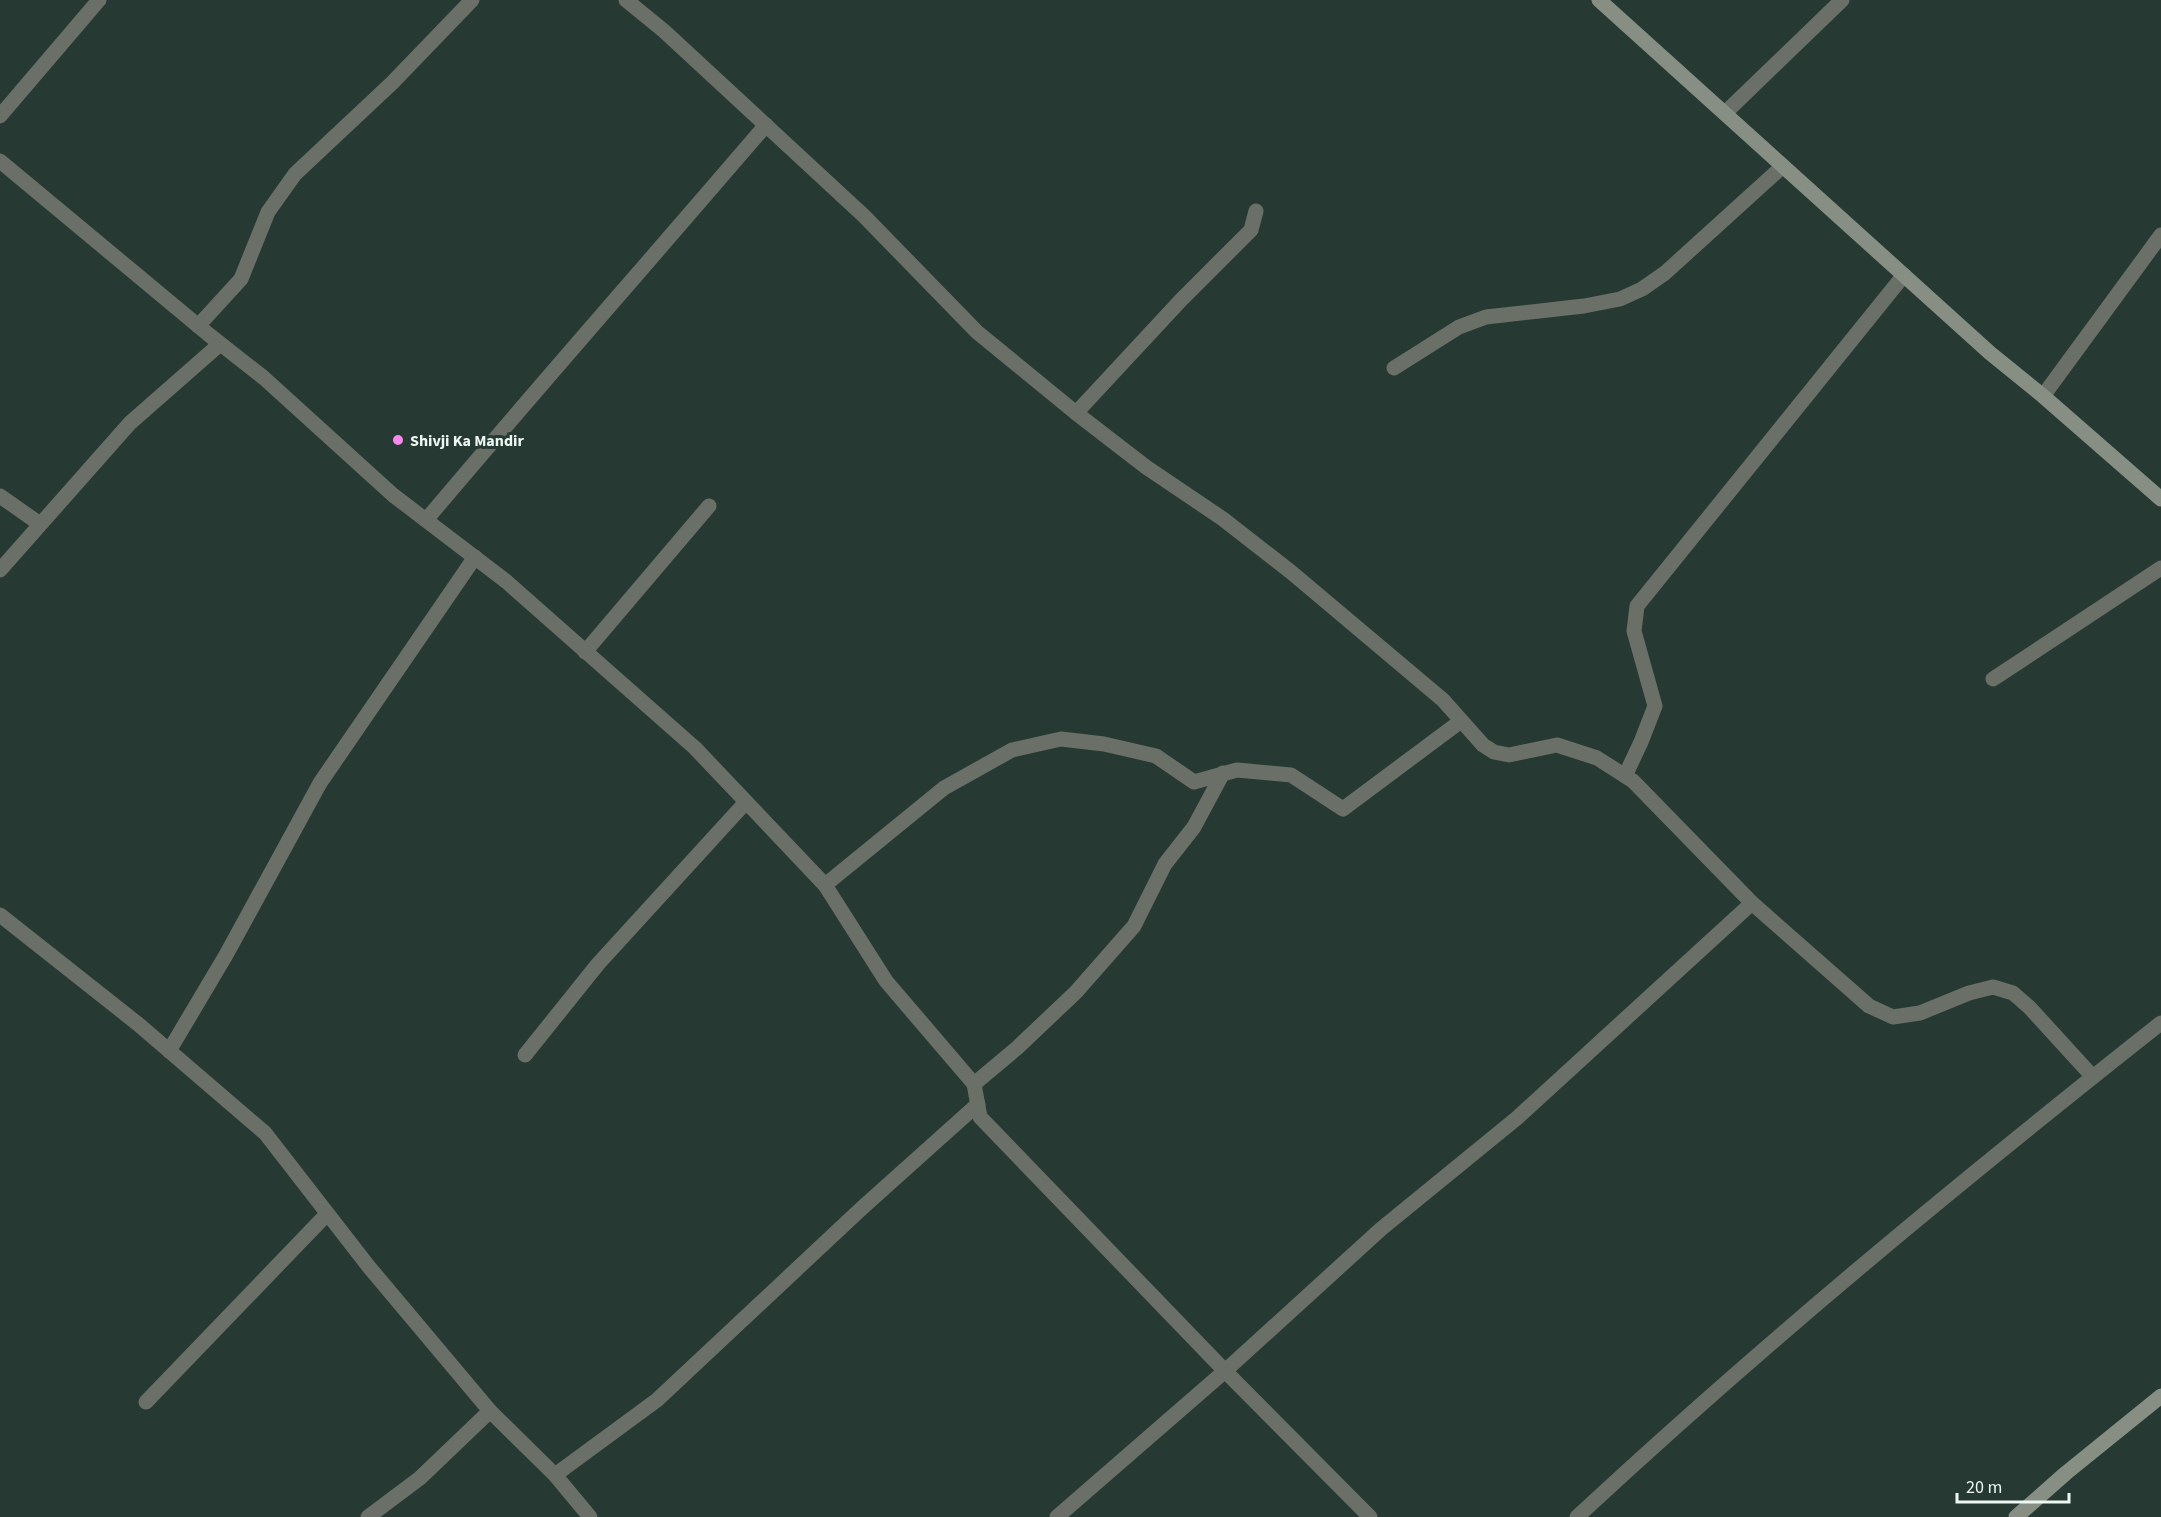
<svg xmlns="http://www.w3.org/2000/svg" width="2161" height="1517" font-family="'Source Sans 3',sans-serif">
	<style>
		.lines { fill: none; stroke-linecap: round; stroke-linejoin: round }
		.street { stroke: #6a6f68; stroke-width: 15 }
		.secondary { stroke: #878f85; stroke-width: 15 }
		.poi-dot { fill: #f788ec; stroke: #273933; stroke-width: 2 }
		.labels { text-anchor: middle; stroke-width: 6; stroke-linejoin: round; paint-order: stroke }
		.poi-label { font-size: 16px; font-weight: bold; fill: #ecf7f2; stroke: #273933; text-anchor: start }
	</style>
	<rect width="100%" height="100%" fill="#273933"/>
	<g class="lines">
		<!-- street -->
		<g class="street">
			<polyline points="626,0 664,31 864,216 977,332 1076,413 1146,467 1223,519 1291,572 1443,700 1483,745 1494,752 1509,755 1557,745 1597,758 1633,781 1752,903 1869,1006 1893,1017 1920,1013 1969,993 1993,987 2013,993 2030,1008 2093,1077"/>
			<polyline points="1725,113 1842,0"/>
			<polyline points="0,116 99,0"/>
			<polyline points="0,161 208,334 264,378 393,495 507,582 695,748 825,885 886,981 974,1084 980,1117 1225,1371 1370,1517"/>
			<polyline points="198,326 241,279 268,212 295,174 392,83 472,0"/>
			<polyline points="1394,368 1459,327 1486,317 1584,306 1620,299 1642,289 1665,273 1783,166"/>
			<polyline points="2043,396 2161,235"/>
			<polyline points="1076,413 1181,300 1251,230 1256,211"/>
			<polyline points="0,496 40,524"/>
			<path d="M 426,520 C 538,387 653,257 766,125"/>
			<polyline points="0,570 130,423 220,344"/>
			<polyline points="585,652 709,506"/>
			<polyline points="1993,679 2161,568"/>
			<polyline points="1625,776 1641,742 1655,706 1634,631 1637,606 1904,275"/>
			<polyline points="825,885 944,788 1012,750 1061,739 1104,744 1156,756 1194,782 1237,770 1291,775 1343,809 1461,721"/>
			<polyline points="0,915 138,1024 265,1133 369,1267 490,1411 555,1475 590,1517"/>
			<polyline points="169,1051 226,955 320,783 475,557"/>
			<polyline points="525,1055 598,964 746,802"/>
			<polyline points="974,1084 1017,1048 1076,992 1134,926 1165,864 1194,827 1223,773"/>
			<polyline points="146,1402 327,1214"/>
			<polyline points="555,1475 657,1400 862,1208 978,1104"/>
			<polyline points="368,1517 420,1478 490,1411"/>
			<polyline points="1057,1517 1225,1371 1381,1229 1517,1118 1752,903"/>
			<path d="M 1577,1517 C 1764,1343 1961,1181 2161,1023"/>
		</g>
		<!-- secondary -->
		<g class="secondary">
			<polyline points="1599,0 1990,353 2043,396 2161,499"/>
			<polyline points="2016,1517 2066,1473 2161,1396"/>
		</g>
	</g>
	<!-- markers -->
	<circle class="poi-dot" cx="398" cy="440" r="6"/>
	<g class="labels">
		<!-- poi labels -->
		<g class="poi-label">
			<text x="410" y="446">Shivji Ka Mandir</text>
		</g>
	</g>
	<!-- scale -->
	<path d="M1957 1493v9h112v-9" fill="none" stroke="#ecf7f2" stroke-width="3"/>
	<text x="1966" y="1493" font-size="18" fill="#ecf7f2" stroke="#273933" stroke-width="4.5" paint-order="stroke">20 m</text>
</svg>
